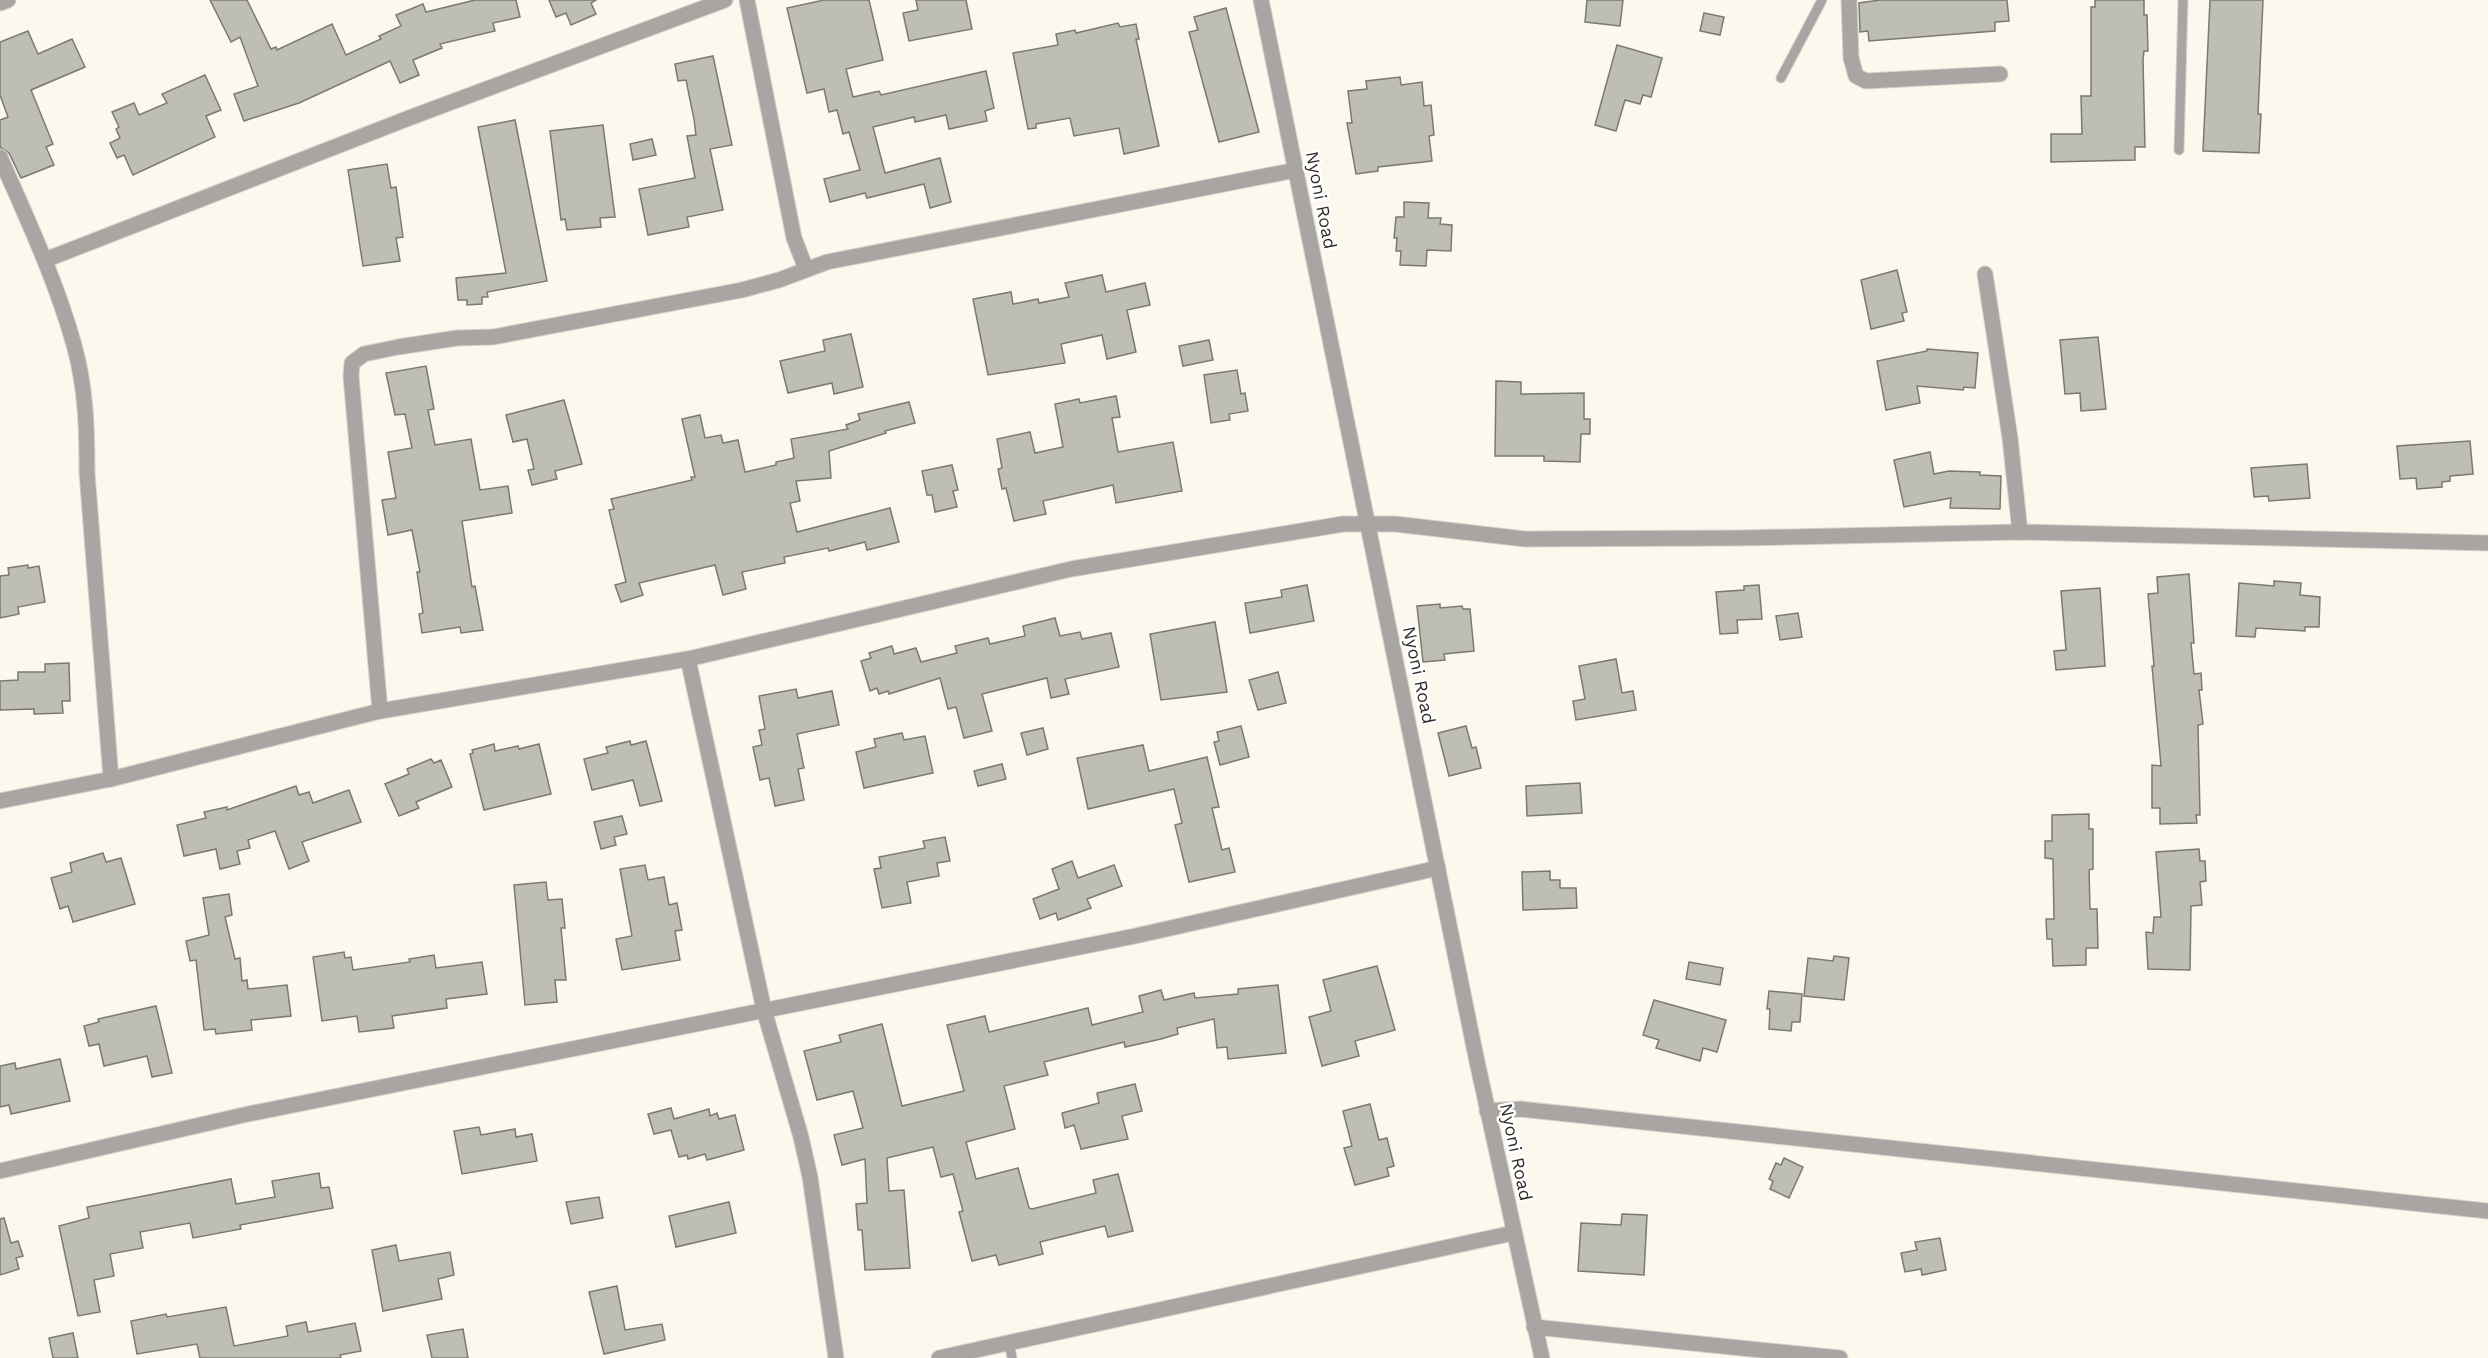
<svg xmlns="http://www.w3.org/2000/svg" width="2488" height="1358" font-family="'Work Sans',sans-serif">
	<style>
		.building { fill: #bebeb4; stroke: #7a7a71; stroke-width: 1.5 }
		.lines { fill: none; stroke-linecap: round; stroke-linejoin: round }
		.service-casing { stroke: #d7d3cb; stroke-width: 11 }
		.minor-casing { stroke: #d7d3cb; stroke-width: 17 }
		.service { stroke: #a8a5a2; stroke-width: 9 }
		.minor { stroke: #a8a5a2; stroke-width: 15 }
		.labels { text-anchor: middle; stroke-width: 5; stroke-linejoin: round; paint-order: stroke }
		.street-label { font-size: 18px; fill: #2f2d2a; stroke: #fff }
	</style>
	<rect width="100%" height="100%" fill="#fcf8ee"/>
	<!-- building -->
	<g class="building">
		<polygon points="210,0 247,0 271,49 276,47 277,50 332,24 346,55 381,39 379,36 401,26 396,15 423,4 426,12 475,0 516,0 520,17 493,23 495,31 440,44 442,48 413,60 419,75 400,83 390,61 299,103 244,121 234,94 258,86 240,37 231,42"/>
		<polygon points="549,0 596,0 591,3 596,14 571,25 566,13 556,17"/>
		<polygon points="824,0 869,0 883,60 846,69 853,97 879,91 881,95 986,71 994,108 985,111 987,121 949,129 946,115 915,122 914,117 873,127 885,173 940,158 951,202 930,208 924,184 867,198 865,193 830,202 824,179 860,170 849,132 843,134 837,110 829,112 824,89 807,93 787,8"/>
		<polygon points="916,0 966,0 972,29 909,41 903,13 918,10"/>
		<polygon points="1587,0 1623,0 1620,26 1585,22"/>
		<polygon points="1880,0 2007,0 2009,21 1995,22 1995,31 1869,41 1868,31 1860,32 1859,3"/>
		<polygon points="2095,0 2144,0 2144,15 2147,15 2148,51 2144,51 2143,60 2145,147 2135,147 2135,160 2051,162 2051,134 2082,134 2081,96 2091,96 2091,7 2095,7"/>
		<polygon points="2210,0 2263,0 2258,114 2261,114 2259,153 2203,151"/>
		<polygon points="1226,8 1259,132 1219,142 1189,32 1198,30 1194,17"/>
		<polygon points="1704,13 1724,17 1720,35 1700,31"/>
		<polygon points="1118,23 1120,27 1136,24 1139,39 1136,39 1159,146 1124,154 1119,128 1074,136 1070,118 1036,124 1036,128 1028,129 1013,53 1058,45 1056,34 1075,30 1076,33"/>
		<polygon points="28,31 38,54 72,39 85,67 31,90 53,144 46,147 54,165 21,178 9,153 0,147 0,120 8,117 0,95 0,42"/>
		<polygon points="1617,45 1662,58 1651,97 1643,95 1640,104 1625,100 1616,131 1595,125"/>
		<polygon points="713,56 732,145 710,149 723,210 687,217 689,227 648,235 639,189 695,178 687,136 696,135 694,119 686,80 678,81 675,64"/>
		<polygon points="205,75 221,110 206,116 215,137 133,175 124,155 117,158 110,143 120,138 116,129 119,127 112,112 134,103 139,115 167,103 162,94"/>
		<polygon points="1400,77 1401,85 1422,82 1424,106 1431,105 1434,135 1429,136 1432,161 1378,167 1378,171 1356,174 1347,123 1352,123 1348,91 1367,89 1366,81"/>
		<polygon points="515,120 547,281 487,292 488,297 482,297 482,304 467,305 467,300 458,300 456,278 506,273 478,127"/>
		<polygon points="603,125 615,217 600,218 601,227 567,230 565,219 561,220 550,131"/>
		<polygon points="652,139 656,155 633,160 630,144"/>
		<polygon points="387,164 391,188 396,187 403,237 396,238 400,261 363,266 348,170"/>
		<polygon points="1404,202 1429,203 1428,218 1441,218 1440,224 1452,225 1451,251 1427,250 1426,266 1400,265 1401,251 1396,251 1397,238 1394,238 1396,217 1404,217"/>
		<polygon points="1897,270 1907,312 1902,313 1904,321 1871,329 1861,280"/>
		<polygon points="1102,275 1106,292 1145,283 1150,305 1127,310 1136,352 1107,359 1102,335 1061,344 1065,363 988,375 973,299 1011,292 1013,304 1038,299 1039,303 1069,297 1065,283"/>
		<polygon points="851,334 863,387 834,394 832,383 788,393 780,361 825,351 823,340"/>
		<polygon points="2098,337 2106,409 2081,411 2080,393 2065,394 2060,340"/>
		<polygon points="1209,340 1213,360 1183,366 1179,346"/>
		<polygon points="1927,349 1978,353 1975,388 1964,387 1963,390 1917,386 1920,403 1886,410 1877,361 1927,351"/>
		<polygon points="426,366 434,409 428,410 435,445 471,439 480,490 508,486 512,513 462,521 472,587 475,586 483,630 461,633 460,627 422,633 419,614 423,613 417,572 420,572 412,530 388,535 382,500 396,498 388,452 412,448 405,414 395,415 386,373"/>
		<polygon points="1237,370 1241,394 1245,393 1248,411 1229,414 1230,420 1211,423 1204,375"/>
		<polygon points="1496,381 1521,382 1521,394 1584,393 1584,419 1590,419 1590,434 1581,434 1580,462 1544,461 1544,456 1495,456"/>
		<polygon points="1116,396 1120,417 1112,418 1118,452 1173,442 1182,491 1116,503 1113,485 1043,501 1046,514 1014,521 1006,488 1002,489 998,469 1002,468 997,439 1030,432 1035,453 1063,447 1055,404 1079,399 1080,403"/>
		<polygon points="564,400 582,464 555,471 557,479 532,485 528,470 534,469 527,439 513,442 506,415"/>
		<polygon points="909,402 915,423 885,431 886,433 829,451 831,478 796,481 800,501 790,503 797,532 890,508 899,542 867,550 865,542 829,551 828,548 784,557 785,563 742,572 746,589 723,595 715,565 639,583 643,595 621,602 615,585 626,582 609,510 614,509 611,499 692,480 691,477 695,477 682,419 700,415 705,438 721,435 723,443 738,440 745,472 776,465 776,462 794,458 791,439 848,429 846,425 860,420 858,414"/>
		<polygon points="2470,441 2473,474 2450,476 2450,481 2442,482 2442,487 2417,489 2416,478 2400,479 2397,446"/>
		<polygon points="1930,452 1934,474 1949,471 1980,472 1980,475 2001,476 2000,509 1950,508 1951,498 1904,507 1894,460"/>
		<polygon points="2307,464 2310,498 2269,501 2268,496 2254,497 2251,468"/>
		<polygon points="952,465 958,490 953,491 957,507 935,512 932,495 927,495 922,471"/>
		<polygon points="28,565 28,568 39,566 45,602 18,607 19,614 0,618 0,576 9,575 8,568"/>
		<polygon points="2189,574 2194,643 2191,643 2194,674 2201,673 2202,690 2199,690 2203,724 2198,725 2200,815 2196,815 2197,823 2160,824 2160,808 2152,808 2152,765 2161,766 2152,666 2154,666 2148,594 2158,593 2157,577"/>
		<polygon points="2274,581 2301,583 2300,595 2320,597 2319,627 2305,627 2305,631 2256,628 2255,637 2236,636 2239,583 2274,586"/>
		<polygon points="1307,585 1314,621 1250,633 1245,603 1282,597 1281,590"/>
		<polygon points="1759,585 1762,619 1737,620 1738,633 1720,634 1716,592 1744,590 1744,586"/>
		<polygon points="2100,588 2105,666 2056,670 2054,651 2066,650 2061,591"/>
		<polygon points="1440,604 1440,608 1462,606 1463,609 1470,609 1474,651 1444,654 1445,660 1423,662 1417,606"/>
		<polygon points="1798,613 1802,637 1780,640 1776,616"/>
		<polygon points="1055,618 1060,636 1080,632 1082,639 1111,633 1119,667 1065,679 1069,694 1051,698 1047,678 982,694 992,731 964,738 956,707 948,709 940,678 889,694 888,691 879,694 877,688 870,691 861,661 871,658 869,653 892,646 894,654 916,648 921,662 957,653 955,646 988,638 990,644 1025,636 1023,626"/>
		<polygon points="1215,622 1227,692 1161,700 1150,634"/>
		<polygon points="1616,659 1622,693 1633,691 1636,710 1576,720 1573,701 1585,699 1579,666"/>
		<polygon points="69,663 70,701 62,701 63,713 34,714 34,709 0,710 0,681 18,680 18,672 45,672 45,664"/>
		<polygon points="1278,672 1286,703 1258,710 1249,680"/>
		<polygon points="796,689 798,698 832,691 839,725 797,734 804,768 798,769 804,800 775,806 769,778 760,780 753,747 762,745 759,730 765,729 759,696"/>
		<polygon points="1241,726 1249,757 1220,765 1214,742 1219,741 1217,732"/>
		<polygon points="1466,726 1472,748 1476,747 1481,768 1449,776 1438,733"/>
		<polygon points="1043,728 1048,749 1027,755 1021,733"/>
		<polygon points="902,733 904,740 925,736 933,773 864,788 856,752 876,747 874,739"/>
		<polygon points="630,741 631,745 646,741 662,801 640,806 633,780 592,790 584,759 608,753 606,747"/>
		<polygon points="494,744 495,751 518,746 519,749 539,744 551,794 484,810 470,754 473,753 472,750"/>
		<polygon points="1143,745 1149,771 1207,757 1219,807 1212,808 1222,850 1229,848 1235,872 1189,882 1175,825 1182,823 1174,789 1088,809 1077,758"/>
		<polygon points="431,759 434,763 441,760 452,787 416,802 419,808 399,816 385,784 409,774 407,769"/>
		<polygon points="1002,764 1006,779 978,786 974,771"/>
		<polygon points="1580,783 1582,813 1527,816 1526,786"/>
		<polygon points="296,786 299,795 309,792 313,803 349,790 361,822 302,842 309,861 289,869 275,831 248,840 250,848 237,851 240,864 220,869 216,849 184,856 177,825 206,818 204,812 227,807 227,810"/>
		<polygon points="2089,814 2089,829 2093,829 2093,869 2089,870 2090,909 2097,909 2098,948 2086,948 2086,965 2053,966 2052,939 2047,939 2046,919 2054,919 2053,859 2045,858 2045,841 2052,841 2052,815"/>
		<polygon points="622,816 627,834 614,837 616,845 601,849 594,822"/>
		<polygon points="945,837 950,861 937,863 939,876 907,882 911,903 882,908 874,869 881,868 879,857 925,848 923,841"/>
		<polygon points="2199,849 2200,861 2205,861 2206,881 2200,882 2202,905 2191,906 2190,970 2148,969 2146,932 2153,933 2154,917 2161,917 2156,852"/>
		<polygon points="103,853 106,862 121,858 135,904 73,922 68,906 60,909 51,878 72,872 70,863"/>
		<polygon points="1072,861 1078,878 1114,865 1122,886 1087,899 1091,908 1058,920 1056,913 1040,919 1033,899 1059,889 1052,869"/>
		<polygon points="645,865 648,880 664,877 669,905 677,903 682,930 675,931 680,960 622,970 616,939 632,936 620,869"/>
		<polygon points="1550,871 1550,880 1560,880 1560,888 1576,888 1577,908 1523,910 1522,872"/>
		<polygon points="546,882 548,900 562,899 565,928 561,928 566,980 555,980 557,1002 525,1005 514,885"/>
		<polygon points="229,894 232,915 225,917 235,959 240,958 242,981 247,980 248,989 287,985 291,1016 251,1020 252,1030 216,1034 215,1029 204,1030 196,960 190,961 186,941 209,935 203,898"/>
		<polygon points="344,952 345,958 351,957 353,970 410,962 409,959 434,955 436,968 482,962 487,994 446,999 447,1008 392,1016 394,1028 359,1032 357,1016 322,1021 313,957"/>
		<polygon points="1834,956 1849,958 1844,1000 1804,996 1808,958 1833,961"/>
		<polygon points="1689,962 1723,968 1720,985 1686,979"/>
		<polygon points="1377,966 1395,1030 1355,1041 1359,1056 1322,1066 1309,1017 1331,1011 1323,980"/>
		<polygon points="1278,985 1286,1053 1228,1059 1227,1047 1217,1048 1214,1019 1177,1028 1178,1034 1161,1039 1125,1047 1124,1042 1044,1062 1048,1075 1004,1086 1015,1129 966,1142 976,1179 1018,1168 1029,1208 1032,1209 1096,1193 1093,1180 1118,1174 1133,1231 1108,1237 1105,1226 1040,1242 1043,1254 999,1265 996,1255 972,1261 959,1212 963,1211 953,1174 941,1177 933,1147 887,1158 889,1191 904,1190 910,1268 865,1270 862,1230 858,1230 856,1204 867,1203 865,1159 842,1165 834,1135 863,1128 853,1091 817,1100 804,1051 841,1042 839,1035 882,1024 902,1106 964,1091 947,1025 985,1016 989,1032 1088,1008 1092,1025 1143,1012 1139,996 1161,990 1164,1000 1194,993 1195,998 1238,994 1238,989"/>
		<polygon points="1769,991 1802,994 1800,1022 1792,1022 1791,1031 1769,1029 1770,1009 1767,1009"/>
		<polygon points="1654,1000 1726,1020 1717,1052 1703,1048 1700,1061 1656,1048 1659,1040 1643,1035"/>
		<polygon points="156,1006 172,1073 152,1077 147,1056 104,1066 99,1044 89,1046 84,1026 99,1022 98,1019"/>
		<polygon points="60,1059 70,1101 11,1114 9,1105 0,1107 0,1066 15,1063 16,1069"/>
		<polygon points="1135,1084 1142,1111 1122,1116 1128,1139 1081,1149 1074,1125 1065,1128 1062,1113 1099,1103 1097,1093"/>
		<polygon points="1370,1104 1379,1140 1387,1138 1394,1166 1387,1168 1389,1176 1355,1185 1344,1148 1352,1146 1343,1111"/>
		<polygon points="671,1108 674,1119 709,1109 710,1116 717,1113 719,1119 735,1115 744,1150 707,1160 705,1154 688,1159 687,1155 679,1157 671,1130 654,1134 648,1114"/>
		<polygon points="479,1127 481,1135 515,1129 516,1137 532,1134 537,1161 462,1174 454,1131"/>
		<polygon points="1784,1158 1803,1167 1789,1198 1770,1189 1773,1181 1769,1179 1776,1163 1781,1165"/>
		<polygon points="319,1173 321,1188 329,1187 333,1208 240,1225 241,1229 193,1238 190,1223 140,1232 143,1248 110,1254 114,1276 94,1280 100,1312 78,1316 59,1226 89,1218 87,1207 231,1179 236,1204 275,1197 272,1181"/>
		<polygon points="599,1197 603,1218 571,1224 566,1202"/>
		<polygon points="729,1202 736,1233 676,1247 669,1216"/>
		<polygon points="1622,1214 1647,1215 1644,1275 1578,1271 1581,1223 1621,1225"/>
		<polygon points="4,1218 11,1243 18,1241 23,1256 16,1258 19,1269 0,1275 0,1219"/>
		<polygon points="1940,1238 1946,1270 1922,1275 1921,1269 1905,1272 1901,1253 1917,1250 1915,1242"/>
		<polygon points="396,1245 399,1261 450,1252 454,1275 438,1279 442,1299 383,1311 372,1250"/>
		<polygon points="617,1286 625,1330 662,1324 665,1340 604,1354 589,1292"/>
		<polygon points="226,1307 234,1346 288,1336 286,1326 306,1322 308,1332 355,1323 361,1351 340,1355 341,1358 200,1358 197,1344 137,1354 131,1321 166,1314 167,1317"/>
		<polygon points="463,1329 468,1358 432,1358 427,1335"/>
		<polygon points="73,1333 78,1358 53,1358 49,1338"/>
	</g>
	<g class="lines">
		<!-- service casing -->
		<g class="service-casing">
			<g id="service">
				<polyline points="1781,78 1822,0"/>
				<polyline points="2179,150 2183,0"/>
				<polyline points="1009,1343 1012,1358"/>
			</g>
		</g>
		<!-- minor casing -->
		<g class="minor-casing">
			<g id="minor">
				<polyline points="747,0 794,238 806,269"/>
				<polyline points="1261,0 1476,1057 1542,1358"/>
				<polyline points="1849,0 1851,58 1856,76 1866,81 2000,74"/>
				<polyline points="0,3 8,0"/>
				<path d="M 0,157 C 27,219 56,280 74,345 C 86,387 87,430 87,473 L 111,779"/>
				<polyline points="45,260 409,118 725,0"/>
				<polyline points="1985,274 2010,438 2020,532"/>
				<polyline points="688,659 764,1010 801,1137 810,1177 836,1358"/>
				<polyline points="380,711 351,376 352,363 364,354 398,347 457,338 493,337 742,290 779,280 827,262 1296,170"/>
				<polyline points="0,801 111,779 380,711 688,659 1071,569 1343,524 1395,524 1525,539 1739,538 2020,532 2488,543"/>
				<polyline points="1487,1111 1520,1109 2488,1211"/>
				<polyline points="0,1171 248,1114 1135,936 1438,868"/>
				<polyline points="1534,1327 1840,1358"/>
				<polyline points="939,1358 1513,1233"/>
			</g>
		</g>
		<!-- service -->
		<use href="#service" class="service"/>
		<!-- minor -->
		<use href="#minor" class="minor"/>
	</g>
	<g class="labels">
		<!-- street labels -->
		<g class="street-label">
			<text transform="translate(1321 200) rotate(79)" y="6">Nyoni Road</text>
			<text transform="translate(1419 675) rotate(78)" y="6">Nyoni Road</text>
			<text transform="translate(1516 1152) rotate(78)" y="6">Nyoni Road</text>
		</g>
	</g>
</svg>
